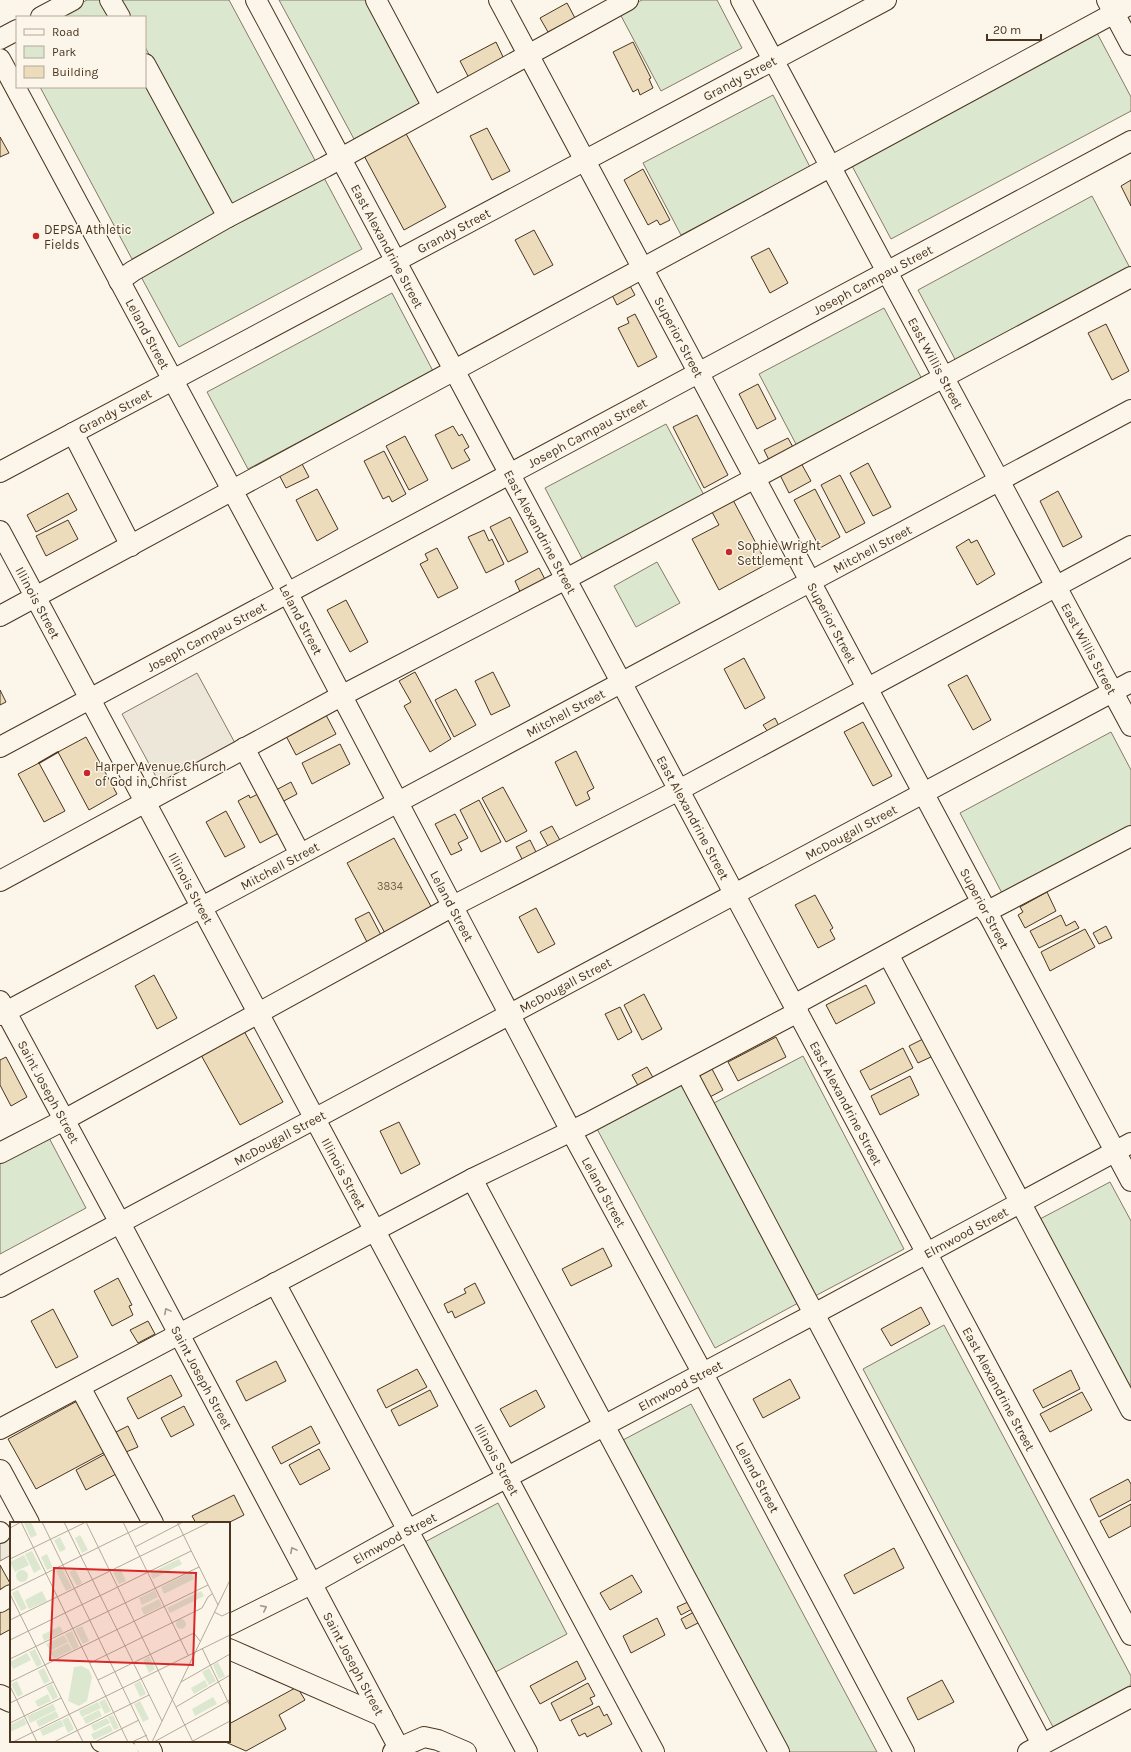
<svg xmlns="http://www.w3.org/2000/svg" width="1131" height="1752" font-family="Karla,sans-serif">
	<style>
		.green { fill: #dce7d0; stroke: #887966 }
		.parking { fill: #ede7d9; stroke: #887966 }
		.building { fill: #ecdcbc; stroke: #4a3520 }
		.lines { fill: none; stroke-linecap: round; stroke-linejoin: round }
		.minor-casing { stroke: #4a3520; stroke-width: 22 }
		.major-casing { stroke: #4a3520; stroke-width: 24 }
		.minor { stroke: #fbf6e9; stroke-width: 20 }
		.major { stroke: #fbf6e9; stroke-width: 22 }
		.wall { stroke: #4a3520; stroke-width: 2 }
		.oneway { stroke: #a29684 }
		.poi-dot { fill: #c62828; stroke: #fbf6e9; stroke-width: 1.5 }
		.labels { text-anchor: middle; stroke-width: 3; stroke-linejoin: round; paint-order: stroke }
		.number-label { font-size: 11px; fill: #725f47 }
		.street-label { font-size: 13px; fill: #4a3520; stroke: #fbf6e9 }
		.poi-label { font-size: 13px; fill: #4a3520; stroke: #fbf6e9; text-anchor: start }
		.inset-road { fill: none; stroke: #b4a999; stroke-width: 1 }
		.view { fill: #d62828; fill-opacity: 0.15; stroke: #d62828; stroke-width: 2 }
		.inset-edge { fill: none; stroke: #4a3520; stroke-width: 2 }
	</style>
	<rect width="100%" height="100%" fill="#fbf6e9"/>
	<!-- green -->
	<g class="green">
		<polygon points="87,0 102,0 111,17 56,17"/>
		<polygon points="120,0 229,0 316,162 231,208 145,47 145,17 129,17"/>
		<polygon points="279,0 366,0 421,103 354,139"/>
		<polygon points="642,0 717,0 742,48 661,91 619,12"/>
		<polygon points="1097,33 1131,97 1131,111 891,239 851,164"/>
		<polygon points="145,80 217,214 132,259 40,87 145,87"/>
		<polygon points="773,95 810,167 681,235 643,163"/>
		<polygon points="322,174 362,249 179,347 139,273"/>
		<polygon points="1092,196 1130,268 956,361 918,290"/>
		<polygon points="392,293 433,371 248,469 207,392"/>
		<polygon points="884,308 922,379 797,446 759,374"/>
		<polygon points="666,424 705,497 584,562 545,488"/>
		<polygon points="657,562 680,603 636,627 614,586"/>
		<polygon points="1111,732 1131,770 1131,827 1003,895 960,813"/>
		<polygon points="803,1056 904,1249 815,1296 714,1103"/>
		<polygon points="682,1083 800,1302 715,1348 597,1129"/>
		<polygon points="47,1134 86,1208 0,1254 0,1159"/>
		<polygon points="1110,1182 1131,1221 1131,1390 1040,1219"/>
		<polygon points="944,1325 1131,1676 1131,1685 1053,1727 863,1369"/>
		<polygon points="691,1404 877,1752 790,1752 623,1440"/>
		<polygon points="498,1503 567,1634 490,1675 421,1544"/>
	</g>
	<!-- parking -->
	<g class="parking">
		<polygon points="197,673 235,743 160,784 122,714"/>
		<polygon points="0,1523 11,1543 11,1555 0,1561"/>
	</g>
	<!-- building -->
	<g class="building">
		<polygon points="567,3 575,18 548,32 540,18"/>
		<polygon points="496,42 504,59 469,78 460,61"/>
		<polygon points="633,42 651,78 649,79 653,88 640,95 638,89 633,92 613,52"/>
		<polygon points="487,128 510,171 492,180 470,136"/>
		<polygon points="404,130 446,207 404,230 362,152"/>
		<polygon points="0,137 9,153 0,157"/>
		<polygon points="643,169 670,220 660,225 657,220 648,225 624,180"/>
		<polygon points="1131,180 1131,206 1121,186"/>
		<polygon points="534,230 553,265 534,275 515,240"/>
		<polygon points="769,248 788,283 770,293 751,257"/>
		<polygon points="629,284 635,295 617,305 611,293"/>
		<polygon points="635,314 657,357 638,367 618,328 629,323 627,318"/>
		<polygon points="1106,324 1129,371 1112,380 1088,333"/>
		<polygon points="758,384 776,419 757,429 739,394"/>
		<polygon points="697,415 728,475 704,488 673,427"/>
		<polygon points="453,426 459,436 462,434 469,447 464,450 470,460 452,469 435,435"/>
		<polygon points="405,436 428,480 409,490 386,446"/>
		<polygon points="788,438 794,449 770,462 764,450"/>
		<polygon points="384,451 406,494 392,502 389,496 383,499 364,461"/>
		<polygon points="301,462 309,477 286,488 278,473"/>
		<polygon points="801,463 811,481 789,493 780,475"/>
		<polygon points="868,463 891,507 873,516 850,473"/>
		<polygon points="840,475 865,523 846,533 821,485"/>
		<polygon points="317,489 338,529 317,541 296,500"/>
		<polygon points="815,489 840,537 820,548 794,500"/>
		<polygon points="1058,491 1082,537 1063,547 1040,501"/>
		<polygon points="68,493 77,510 36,532 27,515"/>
		<polygon points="733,500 767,564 719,590 692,539 719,525 712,512"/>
		<polygon points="510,517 528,552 508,562 490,527"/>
		<polygon points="68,520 78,539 46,556 36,536"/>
		<polygon points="484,530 489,541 492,539 504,564 486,573 468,537"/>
		<polygon points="969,539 971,543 977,540 995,574 977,585 956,547"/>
		<polygon points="437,548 458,588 438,598 420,564 428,560 425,554"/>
		<polygon points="539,568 547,583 522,596 515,581"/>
		<polygon points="346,600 368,642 350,652 327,610"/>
		<polygon points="744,658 765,698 745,709 724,669"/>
		<polygon points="415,672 451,739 430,752 404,706 411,702 399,681"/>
		<polygon points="493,672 510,706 491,715 475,681"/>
		<polygon points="967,675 991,720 973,730 948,685"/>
		<polygon points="456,689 476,725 454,737 435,700"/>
		<polygon points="0,690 6,702 0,705"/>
		<polygon points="326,715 336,734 296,755 286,736"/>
		<polygon points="775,718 779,726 768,732 763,725"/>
		<polygon points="863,722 892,776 873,786 844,732"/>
		<polygon points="86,737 117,794 89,810 58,752"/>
		<polygon points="340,744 350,764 312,784 302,763"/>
		<polygon points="576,751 594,788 587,792 590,799 576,806 555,762"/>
		<polygon points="39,763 65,811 44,822 18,774"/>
		<polygon points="291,782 297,794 282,802 276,790"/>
		<polygon points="503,787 527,831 506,842 482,798"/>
		<polygon points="258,794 279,833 260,843 238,801 249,795 250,798"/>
		<polygon points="479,800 501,842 481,852 460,810"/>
		<polygon points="226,811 245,847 225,857 206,822"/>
		<polygon points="455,814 468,838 458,843 462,850 451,855 435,824"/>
		<polygon points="552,826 561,842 549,848 540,832"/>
		<polygon points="394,838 433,910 386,935 347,863"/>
		<polygon points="530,840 538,856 524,863 516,847"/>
		<polygon points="1047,892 1056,911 1025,928 1018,915 1023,912 1020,907"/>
		<polygon points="815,895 833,928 830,930 835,939 818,948 795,905"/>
		<polygon points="536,908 555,944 538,953 519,917"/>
		<polygon points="369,912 381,935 367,942 355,919"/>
		<polygon points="1061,915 1066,926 1075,921 1079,928 1039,948 1030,931"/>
		<polygon points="1106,926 1112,938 1099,944 1093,933"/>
		<polygon points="1085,929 1095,947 1050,971 1041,952"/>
		<polygon points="154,975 177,1018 157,1029 135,986"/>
		<polygon points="866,985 875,1003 836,1024 826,1005"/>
		<polygon points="644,994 662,1029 642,1040 624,1005"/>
		<polygon points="620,1007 632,1032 618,1040 605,1014"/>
		<polygon points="244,1031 283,1102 240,1125 201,1055"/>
		<polygon points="776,1037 786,1057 738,1081 728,1062"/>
		<polygon points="925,1038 933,1056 918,1063 909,1046"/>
		<polygon points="903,1048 913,1068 870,1090 860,1071"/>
		<polygon points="6,1057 27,1097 11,1106 0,1085 0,1060"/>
		<polygon points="647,1067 655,1081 640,1089 632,1075"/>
		<polygon points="712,1069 723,1090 708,1098 697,1077"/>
		<polygon points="910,1076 919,1095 880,1115 871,1096"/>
		<polygon points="399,1122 420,1164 401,1174 380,1131"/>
		<polygon points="603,1248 612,1266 571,1286 562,1269"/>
		<polygon points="118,1278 132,1305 129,1306 133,1315 112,1326 94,1291"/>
		<polygon points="475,1283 485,1303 455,1318 452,1311 448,1313 444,1304 466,1293 464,1289"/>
		<polygon points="921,1307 930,1324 891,1346 881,1329"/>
		<polygon points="53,1309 78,1357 56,1368 31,1321"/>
		<polygon points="148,1321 155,1334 138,1343 130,1330"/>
		<polygon points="276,1361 286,1381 246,1401 236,1381"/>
		<polygon points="417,1369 427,1387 386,1408 377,1390"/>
		<polygon points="1071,1370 1080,1389 1043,1408 1033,1390"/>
		<polygon points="171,1375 182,1396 138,1419 127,1398"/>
		<polygon points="790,1379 800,1398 763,1418 753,1399"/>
		<polygon points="430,1390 438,1406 399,1426 391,1410"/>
		<polygon points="536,1390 545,1407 510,1427 500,1409"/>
		<polygon points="1082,1392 1092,1410 1050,1432 1040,1414"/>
		<polygon points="79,1400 107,1451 36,1489 8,1439"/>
		<polygon points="184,1406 194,1425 171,1437 161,1418"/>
		<polygon points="128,1426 138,1447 126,1452 116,1432"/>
		<polygon points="311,1426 320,1443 281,1464 272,1447"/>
		<polygon points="319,1449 330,1469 300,1485 289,1465"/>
		<polygon points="107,1453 118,1473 86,1490 76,1470"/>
		<polygon points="1128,1479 1131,1484 1131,1500 1099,1517 1090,1499"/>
		<polygon points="234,1495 244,1515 228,1523 196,1523 192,1516"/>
		<polygon points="1131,1504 1131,1526 1109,1538 1100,1521"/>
		<polygon points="894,1548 904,1568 854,1594 844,1575"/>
		<polygon points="0,1565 11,1585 11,1589 0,1595"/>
		<polygon points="632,1575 642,1592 610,1610 600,1593"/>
		<polygon points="690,1601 694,1608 681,1615 677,1607"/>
		<polygon points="11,1604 11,1629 0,1635 0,1610"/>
		<polygon points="694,1612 700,1622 686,1629 681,1619"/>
		<polygon points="657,1618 665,1635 631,1653 623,1636"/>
		<polygon points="577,1661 586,1679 540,1704 530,1686"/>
		<polygon points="942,1680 954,1702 918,1720 907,1698"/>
		<polygon points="588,1683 595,1696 590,1698 593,1704 560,1721 551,1703"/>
		<polygon points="297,1687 305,1700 279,1715 286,1729 246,1751 223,1741 229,1741 229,1724"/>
		<polygon points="599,1706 604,1716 607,1714 612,1724 587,1737 585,1733 579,1736 571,1720"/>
	</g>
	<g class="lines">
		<!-- minor casing -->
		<g class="minor-casing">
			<g id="minor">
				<polyline points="110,0 120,17"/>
				<path id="s1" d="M 256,0 L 1131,1635"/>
				<polyline points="376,0 433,107"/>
				<path id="s2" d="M 499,0 L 1131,1181"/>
				<path id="s3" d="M 741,0 L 1131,726"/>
				<polyline points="1107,0 1131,45"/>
				<polyline points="41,17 73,0"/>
				<polyline points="0,39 17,30"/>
				<path id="s4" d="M 0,59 L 287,592 L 571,1131 L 702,1372 L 904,1752"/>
				<polyline points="145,64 228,217"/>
				<polyline points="119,281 133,271 228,217 325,167 628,0"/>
				<polyline points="73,433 131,546"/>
				<path id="s5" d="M 0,472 L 886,0"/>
				<path id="s6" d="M 0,531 L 654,1752"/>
				<polyline points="0,616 1131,4"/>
				<path id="s7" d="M 0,747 L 1131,141"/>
				<polyline points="244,748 300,854"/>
				<polyline points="0,881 341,696 566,579 1131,277"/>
				<polyline points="986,912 1131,836"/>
				<polyline points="888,954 1131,1410"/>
				<path id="s8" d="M 0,1001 L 120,1223 L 392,1735 L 399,1748 L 393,1752"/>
				<polyline points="794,1005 981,903"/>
				<path id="s9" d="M 0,1015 L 1131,410"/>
				<polyline points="686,1072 1042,1744"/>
				<polyline points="0,1153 64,1120 453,906 679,790 1131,546"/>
				<polyline points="472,1179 779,1752"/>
				<polyline points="275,1283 527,1752"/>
				<path id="s10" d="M 0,1287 L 1131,682"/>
				<polyline points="80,1387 153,1523"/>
				<polyline points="0,1429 472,1179 588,1123 798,1012"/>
				<polyline points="0,1532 0,1533"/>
				<polyline points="0,1602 11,1595"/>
				<path id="s11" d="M 229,1625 L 311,1584 L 408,1530 L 814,1314 L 1131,1143"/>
				<polyline points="229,1649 382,1716"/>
				<polyline points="399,1748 424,1737 438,1740 466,1752"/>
				<polyline points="1028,1752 1131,1697"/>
			</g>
		</g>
		<!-- major casing -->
		<g class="major-casing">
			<g id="major">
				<polyline points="0,1471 28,1523"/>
				<polyline points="0,1696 11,1701"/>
				<polyline points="102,1741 127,1752"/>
				<polyline points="145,1741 151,1752"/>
			</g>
		</g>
		<!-- minor -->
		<use href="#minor" class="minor"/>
		<!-- major -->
		<use href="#major" class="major"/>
		<!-- wall -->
		<polyline class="wall" points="39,763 58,752"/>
	</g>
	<!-- one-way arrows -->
	<defs><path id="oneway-chevron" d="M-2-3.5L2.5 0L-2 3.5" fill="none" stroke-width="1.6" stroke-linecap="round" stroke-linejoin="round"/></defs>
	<g class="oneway">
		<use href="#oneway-chevron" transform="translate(167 1311) rotate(-118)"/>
		<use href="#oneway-chevron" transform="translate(293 1550) rotate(-118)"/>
		<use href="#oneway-chevron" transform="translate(264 1608) rotate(-27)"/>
	</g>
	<!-- markers -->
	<g class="poi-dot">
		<circle cx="36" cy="236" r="4"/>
		<circle cx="729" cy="552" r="4"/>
		<circle cx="87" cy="773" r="4"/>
	</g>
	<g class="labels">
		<!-- number labels -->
		<g class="number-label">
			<text x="390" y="890">3834</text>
		</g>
		<!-- street labels -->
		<g class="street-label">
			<text dy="5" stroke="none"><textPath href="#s5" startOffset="838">Grandy Street</textPath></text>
			<text dy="5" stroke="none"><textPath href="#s5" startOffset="514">Grandy Street</textPath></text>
			<text dy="5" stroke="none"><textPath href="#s1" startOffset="279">East Alexandrine Street</textPath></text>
			<text dy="5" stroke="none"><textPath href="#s7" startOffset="990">Joseph Campau Street</textPath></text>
			<text dy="5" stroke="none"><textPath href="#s4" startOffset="312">Leland Street</textPath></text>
			<text dy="5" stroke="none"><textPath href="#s2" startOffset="382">Superior Street</textPath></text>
			<text dy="5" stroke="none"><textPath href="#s3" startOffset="412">East Willis Street</textPath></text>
			<text dy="5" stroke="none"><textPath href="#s5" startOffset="130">Grandy Street</textPath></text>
			<text dy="5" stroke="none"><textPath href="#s7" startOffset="666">Joseph Campau Street</textPath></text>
			<text dy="5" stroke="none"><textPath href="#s1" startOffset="603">East Alexandrine Street</textPath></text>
			<text dy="5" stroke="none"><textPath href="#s9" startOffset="989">Mitchell Street</textPath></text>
			<text dy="5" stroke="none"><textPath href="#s6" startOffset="81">Illinois Street</textPath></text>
			<text dy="5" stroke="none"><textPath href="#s4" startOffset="636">Leland Street</textPath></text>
			<text dy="5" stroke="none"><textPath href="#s2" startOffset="706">Superior Street</textPath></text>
			<text dy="5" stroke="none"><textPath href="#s7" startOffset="234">Joseph Campau Street</textPath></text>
			<text dy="5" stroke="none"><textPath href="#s3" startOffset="736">East Willis Street</textPath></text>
			<text dy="5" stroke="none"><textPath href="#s9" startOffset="641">Mitchell Street</textPath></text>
			<text dy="5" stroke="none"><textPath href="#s1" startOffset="927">East Alexandrine Street</textPath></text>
			<text dy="5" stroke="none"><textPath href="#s10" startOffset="965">McDougall Street</textPath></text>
			<text dy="5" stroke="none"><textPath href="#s9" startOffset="317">Mitchell Street</textPath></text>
			<text dy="5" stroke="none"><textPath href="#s6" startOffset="405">Illinois Street</textPath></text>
			<text dy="5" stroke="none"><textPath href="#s4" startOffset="960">Leland Street</textPath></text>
			<text dy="5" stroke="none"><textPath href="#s2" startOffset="1030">Superior Street</textPath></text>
			<text dy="5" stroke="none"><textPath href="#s10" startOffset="641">McDougall Street</textPath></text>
			<text dy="5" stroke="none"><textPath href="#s8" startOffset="103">Saint Joseph Street</textPath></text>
			<text dy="5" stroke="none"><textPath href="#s1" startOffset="1251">East Alexandrine Street</textPath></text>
			<text dy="5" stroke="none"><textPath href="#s10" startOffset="317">McDougall Street</textPath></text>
			<text dy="5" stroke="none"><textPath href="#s6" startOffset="729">Illinois Street</textPath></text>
			<text dy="5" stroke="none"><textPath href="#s4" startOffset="1284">Leland Street</textPath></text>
			<text dy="5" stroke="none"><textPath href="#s11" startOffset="835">Elmwood Street</textPath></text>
			<text dy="5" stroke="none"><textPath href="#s8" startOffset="427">Saint Joseph Street</textPath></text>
			<text dy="5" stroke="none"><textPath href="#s11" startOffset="511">Elmwood Street</textPath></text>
			<text dy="5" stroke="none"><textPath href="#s1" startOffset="1575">East Alexandrine Street</textPath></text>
			<text dy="5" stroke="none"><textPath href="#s6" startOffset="1053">Illinois Street</textPath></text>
			<text dy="5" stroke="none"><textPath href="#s4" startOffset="1608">Leland Street</textPath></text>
			<text dy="5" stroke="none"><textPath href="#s11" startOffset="187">Elmwood Street</textPath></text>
			<text dy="5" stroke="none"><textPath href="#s8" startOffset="751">Saint Joseph Street</textPath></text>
		</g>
		<!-- poi labels -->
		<g class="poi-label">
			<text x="44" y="234">DEPSA Athletic<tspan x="44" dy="15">Fields</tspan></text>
			<text x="737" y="550">Sophie Wright<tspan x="737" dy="15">Settlement</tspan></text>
			<text x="95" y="771">Harper Avenue Church<tspan x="95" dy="15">of God in Christ</tspan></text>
		</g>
	</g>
	<!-- overview -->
	<g transform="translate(10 1522)">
		<rect width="220" height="220" fill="#fbf6e9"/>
		<path d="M 21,0 L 27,13 L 21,16 L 14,1 ZM 70,13 L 78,28 L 72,31 L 65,16 ZM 50,15 L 56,27 L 50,30 L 44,18 ZM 22,29 L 31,47 L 24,51 L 15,32 ZM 37,32 L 43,46 L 37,48 L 31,35 ZM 14,33 L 19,43 L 5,50 L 0,40 ZM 169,37 L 172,42 L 143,57 L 140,51 ZM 52,46 L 62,66 L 56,69 L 46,49 ZM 110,46 L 116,59 L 109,62 L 103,50 ZM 65,47 L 72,61 L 67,64 L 59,50 ZM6 54a6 6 0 1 1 12 0a6 6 0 1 1-12 0ZM 181,50 L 184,57 L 154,72 L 151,65 ZM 8,68 L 17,86 L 11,89 L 2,71 ZM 145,68 L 148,75 L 132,83 L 129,76 ZM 32,69 L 37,79 L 19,87 L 15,78 ZM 191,69 L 194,74 L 160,91 L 157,86 ZM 149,77 L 152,84 L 134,93 L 131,86 ZM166 102a5 5 0 1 1 10 0a5 5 0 1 1-10 0ZM 50,104 L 53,110 L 34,119 L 32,113 ZM 72,104 L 79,119 L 73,122 L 65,107 ZM 62,109 L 69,125 L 63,128 L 55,112 ZM 54,113 L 58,120 L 40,129 L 36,122 ZM 58,121 L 62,128 L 44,137 L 40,130 ZM 25,127 L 32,142 L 27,145 L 19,130 ZM 17,131 L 21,138 L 3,147 L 0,140 ZM 139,134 L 145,147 L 139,151 L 133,138 ZM 208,140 L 215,154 L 209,157 L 203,143 ZM 72,144 L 79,148 L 82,155 L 77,179 L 69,184 L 58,179 L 64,145 ZM 34,146 L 40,159 L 34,162 L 28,149 ZM 199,146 L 206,159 L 199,163 L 192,150 ZM 195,158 L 198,164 L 184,172 L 181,166 ZM 7,159 L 13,172 L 8,175 L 1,162 ZM 130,159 L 136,172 L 130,175 L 124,162 ZM 42,162 L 48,175 L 43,178 L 36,165 ZM 38,172 L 41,179 L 28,185 L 25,179 ZM 203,175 L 207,182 L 185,194 L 182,187 ZM 95,177 L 101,189 L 95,192 L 89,180 ZM 130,179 L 139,197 L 133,200 L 124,182 ZM 88,180 L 91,186 L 72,195 L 69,189 ZM 43,182 L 46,188 L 20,201 L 17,194 ZM 89,188 L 92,194 L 76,202 L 73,196 ZM 46,189 L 49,195 L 29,205 L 26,199 ZM 103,193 L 109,206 L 104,208 L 98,195 ZM 58,195 L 64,207 L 58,211 L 52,198 ZM 14,196 L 17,202 L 0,210 L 0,203 ZM 97,196 L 100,201 L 84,209 L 81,203 ZM 51,198 L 54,204 L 33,214 L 30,208 ZM 100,203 L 103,209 L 84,218 L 81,212 Z" fill="#dce7d0"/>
		<path class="inset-road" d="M 11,0 L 118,220M 32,0 L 139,220M 54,0 L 152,199M 76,0 L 183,220M 113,0 L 178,133M 167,0 L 208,83M 0,6 L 11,0M 125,25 L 173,0M 0,37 L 76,0M 0,69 L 140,0M 0,72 L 73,220M 204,90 L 212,94 L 220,90M 0,98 L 200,0M 0,118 L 181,29M 192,126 L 220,184M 0,137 L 189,45M 80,141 L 192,86 L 198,75 L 202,72M 88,158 L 184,111 L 190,119M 0,160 L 198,63M 171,160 L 220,132M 0,164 L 27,220M 0,181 L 43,160M 166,185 L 220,153M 0,201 L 51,176M 3,220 L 220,113M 44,220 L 139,173M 85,220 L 129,198M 122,220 L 137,213M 142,220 L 220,58M 144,220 L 220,178M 181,220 L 220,199"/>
		<path class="view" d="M 44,46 L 186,51 L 183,143 L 40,138 Z"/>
		<rect width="220" height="220" class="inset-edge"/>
	</g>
	<!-- legend -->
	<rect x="16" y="16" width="130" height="72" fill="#fbf6e9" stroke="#b4a999"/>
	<rect x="24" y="29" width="20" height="6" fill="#fbf6e9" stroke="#b4a999"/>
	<text x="52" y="36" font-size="12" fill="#4a3520">Road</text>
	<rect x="24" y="46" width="20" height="12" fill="#dce7d0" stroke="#b4a999"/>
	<text x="52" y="56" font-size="12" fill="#4a3520">Park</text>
	<rect x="24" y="66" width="20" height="12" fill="#ecdcbc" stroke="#b4a999"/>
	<text x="52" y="76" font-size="12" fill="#4a3520">Building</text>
	<!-- scale -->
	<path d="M987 34v6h54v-6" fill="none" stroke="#4a3520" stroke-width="2"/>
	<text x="993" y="34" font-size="12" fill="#4a3520" stroke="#fbf6e9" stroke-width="3" paint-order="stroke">20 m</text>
</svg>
